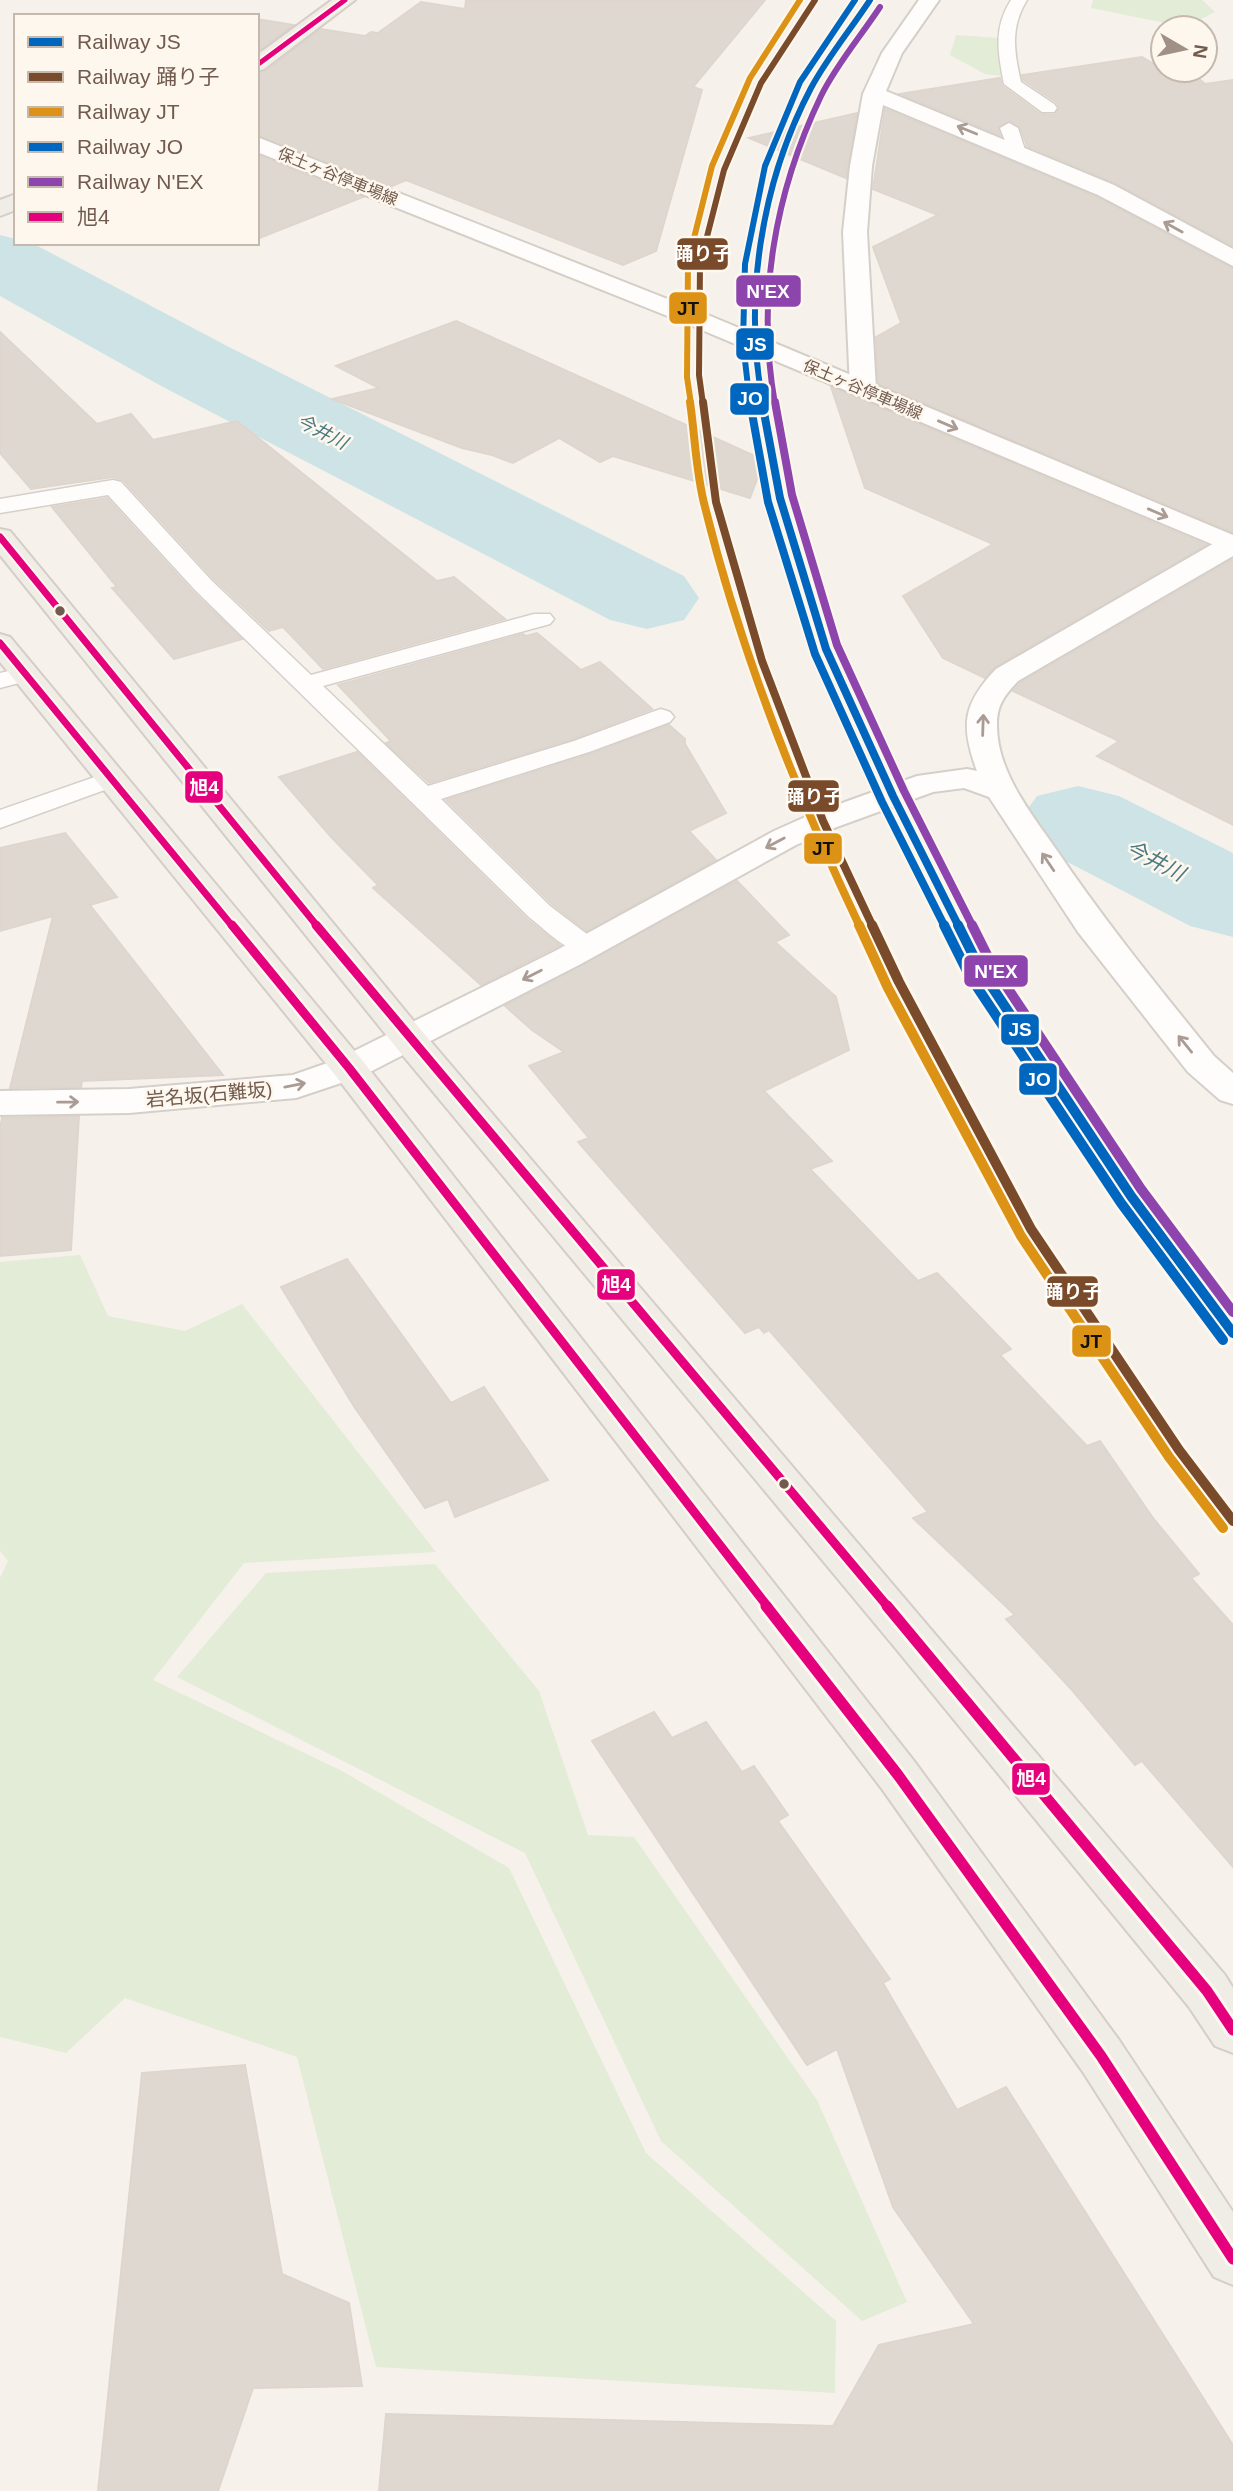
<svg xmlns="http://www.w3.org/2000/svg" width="1233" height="2491" font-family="Helvetica,'Noto Sans JP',sans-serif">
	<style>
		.green { fill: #e3ecd7 }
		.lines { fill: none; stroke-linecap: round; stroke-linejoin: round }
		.river { fill: #cee3e5; fill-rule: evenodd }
		.building { fill: #dfd8d1; stroke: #ded6ce; stroke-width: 2 }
		.service-casing { stroke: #d5cfc9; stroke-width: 3 }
		.minor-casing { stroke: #d5cfc9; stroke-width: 4 }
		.secondary-casing { stroke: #d4cec6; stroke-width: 4 }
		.trunk-casing { stroke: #d5cdc7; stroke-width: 4 }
		.service { fill: #fefdfc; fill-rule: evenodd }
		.minor { fill: #fefdfc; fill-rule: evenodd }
		.secondary { fill: #fefdfc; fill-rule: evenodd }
		.trunk { fill: #f0ece6; fill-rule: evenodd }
		.bus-1-far3-casing { stroke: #fdf7ed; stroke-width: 9 }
		.bus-1-far2-casing { stroke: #fdf7ed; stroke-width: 11 }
		.bus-1-far1-casing { stroke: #fdf7ed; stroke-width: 14 }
		.bus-1-casing { stroke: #fdf7ed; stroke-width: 17 }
		.bus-1-far3 { stroke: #e5007d; stroke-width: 5 }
		.bus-1-far2 { stroke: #e5007d; stroke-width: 7 }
		.bus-1-far1 { stroke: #e5007d; stroke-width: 9 }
		.bus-1 { stroke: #e5007d; stroke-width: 11 }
		.rail-1-far2-casing { stroke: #fdf7ed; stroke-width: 10 }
		.rail-1-far1-casing { stroke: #fdf7ed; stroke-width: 12 }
		.rail-1-casing { stroke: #fdf7ed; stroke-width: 16 }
		.rail-2-far2-casing { stroke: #fdf7ed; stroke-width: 10 }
		.rail-2-far1-casing { stroke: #fdf7ed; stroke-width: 12 }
		.rail-2-casing { stroke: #fdf7ed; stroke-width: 16 }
		.rail-3-far2-casing { stroke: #fdf7ed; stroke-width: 10 }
		.rail-3-far1-casing { stroke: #fdf7ed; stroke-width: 12 }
		.rail-3-casing { stroke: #fdf7ed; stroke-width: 16 }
		.rail-4-far2-casing { stroke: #fdf7ed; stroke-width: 10 }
		.rail-4-far1-casing { stroke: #fdf7ed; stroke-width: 12 }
		.rail-4-casing { stroke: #fdf7ed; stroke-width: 16 }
		.rail-5-far2-casing { stroke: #fdf7ed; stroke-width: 10 }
		.rail-5-far1-casing { stroke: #fdf7ed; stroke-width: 12 }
		.rail-5-casing { stroke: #fdf7ed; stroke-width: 16 }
		.rail-1-far2 { stroke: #0065bd; stroke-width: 6 }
		.rail-1-far1 { stroke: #0065bd; stroke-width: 8 }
		.rail-1 { stroke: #0065bd; stroke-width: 10 }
		.rail-2-far2 { stroke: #7a4b2a; stroke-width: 6 }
		.rail-2-far1 { stroke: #7a4b2a; stroke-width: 8 }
		.rail-2 { stroke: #7a4b2a; stroke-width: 10 }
		.rail-3-far2 { stroke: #dc9214; stroke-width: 6 }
		.rail-3-far1 { stroke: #dc9214; stroke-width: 8 }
		.rail-3 { stroke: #dc9214; stroke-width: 10 }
		.rail-4-far2 { stroke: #0067c0; stroke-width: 6 }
		.rail-4-far1 { stroke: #0067c0; stroke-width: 8 }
		.rail-4 { stroke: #0067c0; stroke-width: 10 }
		.rail-5-far2 { stroke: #8e44ad; stroke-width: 6 }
		.rail-5-far1 { stroke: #8e44ad; stroke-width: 8 }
		.rail-5 { stroke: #8e44ad; stroke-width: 10 }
		.oneway { stroke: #aa9c94 }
		.bus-dot { fill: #725b4e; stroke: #fdf7ed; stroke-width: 2.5 }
		.labels { text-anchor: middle; stroke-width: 5; stroke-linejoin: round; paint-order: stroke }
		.far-street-label { font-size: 16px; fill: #725b4e; stroke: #fdf7ed }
		.far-water-label { font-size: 18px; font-style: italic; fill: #4a7983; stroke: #fdf7ed }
		.street-label { font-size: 19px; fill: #725b4e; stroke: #fdf7ed }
		.water-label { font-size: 21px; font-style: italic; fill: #4a7983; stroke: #fdf7ed }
		.line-badge { stroke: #fdf7ed; stroke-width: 2.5 }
		.badge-label { font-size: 19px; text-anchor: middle; font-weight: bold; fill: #fff }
		.pale-badge-label { font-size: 19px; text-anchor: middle; font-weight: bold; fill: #111 }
	</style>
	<rect width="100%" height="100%" fill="#f6f2eb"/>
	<!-- green -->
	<g class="green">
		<polygon points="1093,0 1202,0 1215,12 1185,27 1091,8"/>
		<polygon points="956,35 999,38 1002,76 985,74 950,55"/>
		<polygon points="80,1255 108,1316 185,1331 242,1304 436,1552 244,1563 153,1680 342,1771 509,1868 646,2153 836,2321 835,2393 376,2367 297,2057 125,1998 66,2053 0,2037 0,1578 8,1561 0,1551 0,1262"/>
		<polygon points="435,1564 539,1691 588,1835 634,1837 817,2100 907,2302 862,2321 661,2141 525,1853 177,1677 266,1573"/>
	</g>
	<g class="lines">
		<!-- river -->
		<g class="river">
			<polygon points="0,235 16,239 16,243 32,243 229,347 684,576 699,598 684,620 647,629 610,620 163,387 0,296"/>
			<polygon points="1078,786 1119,796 1233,853 1233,937 1190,926 1037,846 1019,821 1037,796"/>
		</g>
	</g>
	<!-- building -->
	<g class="building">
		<polygon points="466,0 765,0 693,87 702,90 656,251 623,265 406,180 390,187 257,135 257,73 266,71 321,29 365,36 371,32 378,33 421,2 465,9"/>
		<polygon points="257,19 294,25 257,52"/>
		<polygon points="1142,57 1179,78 1196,76 1205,84 1233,80 1233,246 1115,183 1027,146 1020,127 1010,121 998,127 1000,135 900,94 1000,78 1002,86 1040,114 1054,115 1060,108 1056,102 1023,80 1022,75"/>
		<polygon points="885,109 1097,197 1233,269 1233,532 878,384 876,337 901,323 873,247 938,215 873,189"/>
		<polygon points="857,113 846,178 749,138"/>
		<polygon points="257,155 363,197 257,239"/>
		<polygon points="456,321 764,460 750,498 613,456 600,462 559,438 513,463 492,455 462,448 332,399 379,388 336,366"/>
		<polygon points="0,332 97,424 131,414 153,440 237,421 437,581 454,577 505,619 323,669 283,627 269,631 213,578 123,480 113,477 31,489 0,453"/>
		<polygon points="831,387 853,396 1206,545 995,667 985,678 943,658 903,596 993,544 865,488"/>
		<polygon points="107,498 193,592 242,639 174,659 112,588 117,587 52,507"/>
		<polygon points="1233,559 1233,825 1097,756 1119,741 1013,691 1020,683"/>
		<polygon points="537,633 581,670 600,662 652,709 573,739 429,783 386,743 391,741 338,685 523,634 526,636"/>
		<polygon points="669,725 685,739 685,744 726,813 689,831 716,860 587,931 552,904 446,800 593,753"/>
		<polygon points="357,752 528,920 560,945 481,985 373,888 378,885 332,838 279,777"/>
		<polygon points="65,833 117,897 90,905 223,1075 82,1081 81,1087 10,1088 53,916 0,931 0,848"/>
		<polygon points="737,881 789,935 775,942 836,997 849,1050 764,1091 832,1161 810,1169 918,1281 937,1273 1011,1349 1000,1355 1087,1446 1100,1441 1153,1518 1199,1574 1191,1578 1233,1625 1233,1867 1142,1761 1135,1765 1072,1690 1006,1619 1015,1615 913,1518 928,1512 769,1330 764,1333 759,1327 745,1333 578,1142 589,1138 529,1066 564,1052 532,1030 505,1006"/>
		<polygon points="79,1116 71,1250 0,1256 0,1128 2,1118"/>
		<polygon points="347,1259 451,1403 484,1387 548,1480 455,1517 448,1499 425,1508 355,1408 281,1287"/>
		<polygon points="654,1712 672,1738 706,1722 742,1772 754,1766 788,1815 778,1821 890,1979 883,1983 957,2110 1006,2087 1233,2445 1233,2491 379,2491 386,2414 833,2426 879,2345 974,2324 893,2207 837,2049 807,2065 592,1741"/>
		<polygon points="245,2065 282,2274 349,2303 362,2386 253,2388 218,2491 98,2491 142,2073"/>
	</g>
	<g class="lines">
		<!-- service casing -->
		<g class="service-casing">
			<g id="service">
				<path d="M 1011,0 L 1027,0 C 1010,27 1014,52 1021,82 L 1054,104 L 1057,108 L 1054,112 L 1042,112 L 1004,84 C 998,53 993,28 1011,0 Z"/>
				<polygon points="1009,123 1018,128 1025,150 1022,154 1010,154 1000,128"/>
				<path d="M 113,480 L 121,482 L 211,580 L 311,675 L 534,614 L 550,614 L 554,619 L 550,624 L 323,686 L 428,786 L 574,741 L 652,712 L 661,709 L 670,712 L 674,717 L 670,722 L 592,751 L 441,799 L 550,906 L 596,941 L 600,947 L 596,953 C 572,959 549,932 530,918 L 195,590 L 108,495 L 0,513 L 0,499 Z"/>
				<polygon points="25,667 34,669 37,674 34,679 0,688 0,673"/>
				<polygon points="112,771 121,774 125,779 121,784 0,828 0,810"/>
			</g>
		</g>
		<!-- minor casing -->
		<g class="minor-casing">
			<g id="minor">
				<polygon points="919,0 939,0 902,53 886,91 1114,185 1233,249 1233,266 1098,195 883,105 872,166 867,232 876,389 872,394 863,397 854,394 850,389 843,232 850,166 863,94 882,53"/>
				<path d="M 1233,536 L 1233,556 L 1018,681 C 1006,694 997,704 997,723 C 996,772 1032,814 1058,852 C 1106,923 1160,989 1214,1056 L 1233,1073 L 1233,1104 L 1220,1100 L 1188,1072 L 1078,932 L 989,797 L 964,788 L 933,792 L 834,828 L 796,845 L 579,965 L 362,1076 L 296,1098 L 129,1113 L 0,1115 L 0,1091 L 129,1089 L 293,1075 L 336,1060 L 555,951 L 774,831 L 812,814 L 917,776 L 967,769 L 977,771 C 960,725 963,704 996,669 L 1223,538 Z"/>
			</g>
		</g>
		<!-- secondary casing -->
		<g class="secondary-casing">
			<polygon id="secondary" points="257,137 708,315 1233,535 1233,553 690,325 257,152"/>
		</g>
		<!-- trunk casing -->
		<g class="trunk-casing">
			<g id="trunk">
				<polygon points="332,0 355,0 264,69 257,71 257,55"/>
				<polygon points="16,194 16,210 0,216 0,200"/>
				<polygon points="0,529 10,531 421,1030 1225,1975 1233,1988 1233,2053 1215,2046 1189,2007 897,1650 395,1046 0,555"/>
				<polygon points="0,634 10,637 362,1060 914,1761 1119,2040 1233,2212 1233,2285 1214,2277 1083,2072 882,1789 336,1076 0,662"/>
			</g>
		</g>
		<!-- service -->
		<use href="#service" class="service"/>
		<!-- minor -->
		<use href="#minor" class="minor"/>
		<!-- secondary -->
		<use href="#secondary" class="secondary"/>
		<!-- trunk -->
		<use href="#trunk" class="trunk"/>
		<!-- bus-1-far3 casing -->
		<g class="bus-1-far3-casing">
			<polyline id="bus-1-far3" points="257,65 345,0"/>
		</g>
		<!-- bus-1-far2 casing -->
		<g class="bus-1-far2-casing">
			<g id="bus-1-far2">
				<polyline points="0,537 318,927"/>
				<polyline points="0,643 233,927"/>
			</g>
		</g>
		<!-- bus-1-far1 casing -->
		<g class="bus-1-far1-casing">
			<g id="bus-1-far1">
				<polyline points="232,925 349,1068 768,1607"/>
				<polyline points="316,925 888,1607"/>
			</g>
		</g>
		<!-- bus-1 casing -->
		<g class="bus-1-casing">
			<g id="bus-1">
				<polyline points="766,1606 898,1775 1101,2056 1233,2259"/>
				<polyline points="887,1606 1207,1991 1233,2030"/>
			</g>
		</g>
		<!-- bus-1-far3 -->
		<use href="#bus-1-far3" class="bus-1-far3"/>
		<!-- bus-1-far2 -->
		<use href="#bus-1-far2" class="bus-1-far2"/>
		<!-- bus-1-far1 -->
		<use href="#bus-1-far1" class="bus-1-far1"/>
		<!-- bus-1 -->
		<use href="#bus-1" class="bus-1"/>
		<!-- rail-1-far2 casing -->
		<g class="rail-1-far2-casing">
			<path id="rail-1-far2" d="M 763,404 C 743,299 761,183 811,88 C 827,58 851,29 870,0"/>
		</g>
		<!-- rail-1-far1 casing -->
		<g class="rail-1-far1-casing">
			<polyline id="rail-1-far1" points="762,402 780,498 826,649 893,796 959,927"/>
		</g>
		<!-- rail-1 casing -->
		<g class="rail-1-casing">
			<polyline id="rail-1" points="958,925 980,969 1131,1196 1233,1333"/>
		</g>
		<!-- rail-2-far2 casing -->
		<g class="rail-2-far2-casing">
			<polyline id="rail-2-far2" points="703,404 699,375 700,264 724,170 761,83 815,0"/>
		</g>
		<!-- rail-2-far1 casing -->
		<g class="rail-2-far1-casing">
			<polyline id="rail-2-far1" points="703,402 716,502 762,661 823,821 873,927"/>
		</g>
		<!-- rail-2 casing -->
		<g class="rail-2-casing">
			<polyline id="rail-2" points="872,925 899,982 1031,1229 1179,1450 1233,1521"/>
		</g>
		<!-- rail-3-far2 casing -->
		<g class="rail-3-far2-casing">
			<polyline id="rail-3-far2" points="691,404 687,377 688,262 712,166 750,78 800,0"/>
		</g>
		<!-- rail-3-far1 casing -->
		<g class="rail-3-far1-casing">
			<path id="rail-3-far1" d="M 690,402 C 695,436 696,474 705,507 C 741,653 796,792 860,927"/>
		</g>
		<!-- rail-3 casing -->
		<g class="rail-3-casing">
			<polyline id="rail-3" points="859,925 888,988 1021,1236 1169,1457 1223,1528"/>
		</g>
		<!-- rail-4-far2 casing -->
		<g class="rail-4-far2-casing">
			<polyline id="rail-4-far2" points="750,404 743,343 745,264 765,166 800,82 855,0"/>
		</g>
		<!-- rail-4-far1 casing -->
		<g class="rail-4-far1-casing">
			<polyline id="rail-4-far1" points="750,402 768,502 815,654 882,802 945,927"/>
		</g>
		<!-- rail-4 casing -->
		<g class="rail-4-casing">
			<polyline id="rail-4" points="944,925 969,975 1121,1203 1223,1340"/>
		</g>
		<!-- rail-5-far2 casing -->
		<g class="rail-5-far2-casing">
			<path id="rail-5-far2" d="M 775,404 C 756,298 775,192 821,96 C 836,65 861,36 880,7"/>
		</g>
		<!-- rail-5-far1 casing -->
		<g class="rail-5-far1-casing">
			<polyline id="rail-5-far1" points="775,402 792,495 837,645 904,791 973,927"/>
		</g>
		<!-- rail-5 casing -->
		<g class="rail-5-casing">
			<polyline id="rail-5" points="972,925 991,963 1141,1189 1233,1312"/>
		</g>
		<!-- rail-1-far2 -->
		<use href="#rail-1-far2" class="rail-1-far2"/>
		<!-- rail-1-far1 -->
		<use href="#rail-1-far1" class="rail-1-far1"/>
		<!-- rail-1 -->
		<use href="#rail-1" class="rail-1"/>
		<!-- rail-2-far2 -->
		<use href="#rail-2-far2" class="rail-2-far2"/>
		<!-- rail-2-far1 -->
		<use href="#rail-2-far1" class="rail-2-far1"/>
		<!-- rail-2 -->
		<use href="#rail-2" class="rail-2"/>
		<!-- rail-3-far2 -->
		<use href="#rail-3-far2" class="rail-3-far2"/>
		<!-- rail-3-far1 -->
		<use href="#rail-3-far1" class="rail-3-far1"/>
		<!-- rail-3 -->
		<use href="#rail-3" class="rail-3"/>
		<!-- rail-4-far2 -->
		<use href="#rail-4-far2" class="rail-4-far2"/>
		<!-- rail-4-far1 -->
		<use href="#rail-4-far1" class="rail-4-far1"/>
		<!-- rail-4 -->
		<use href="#rail-4" class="rail-4"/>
		<!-- rail-5-far2 -->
		<use href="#rail-5-far2" class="rail-5-far2"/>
		<!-- rail-5-far1 -->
		<use href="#rail-5-far1" class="rail-5-far1"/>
		<!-- rail-5 -->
		<use href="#rail-5" class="rail-5"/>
	</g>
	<!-- one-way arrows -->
	<defs><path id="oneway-shaft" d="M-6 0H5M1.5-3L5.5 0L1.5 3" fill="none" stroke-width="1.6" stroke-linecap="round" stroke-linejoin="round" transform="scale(1.75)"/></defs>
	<g class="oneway">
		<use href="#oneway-shaft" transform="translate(967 130) rotate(-158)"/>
		<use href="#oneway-shaft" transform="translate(1173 227) rotate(-151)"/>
		<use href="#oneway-shaft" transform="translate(948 425) rotate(23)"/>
		<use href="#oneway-shaft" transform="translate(1158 513) rotate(23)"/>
		<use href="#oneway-shaft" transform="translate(983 725) rotate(-88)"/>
		<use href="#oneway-shaft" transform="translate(775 843) rotate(152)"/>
		<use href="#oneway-shaft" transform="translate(1048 862) rotate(-124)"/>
		<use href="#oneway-shaft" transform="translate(532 975) rotate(153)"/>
		<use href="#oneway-shaft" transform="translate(1185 1044) rotate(-129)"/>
		<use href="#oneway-shaft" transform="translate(295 1085) rotate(-11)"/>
		<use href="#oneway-shaft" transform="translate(68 1102) rotate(-1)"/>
	</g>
	<!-- markers -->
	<g class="bus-dot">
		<circle cx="60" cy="611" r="6"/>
		<circle cx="784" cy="1484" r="6"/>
	</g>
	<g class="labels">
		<!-- far-street labels -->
		<g class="far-street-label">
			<text transform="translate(338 176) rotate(22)" y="6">保土ヶ谷停車場線</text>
			<text transform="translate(863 389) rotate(23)" y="6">保土ヶ谷停車場線</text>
		</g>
		<!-- far-water labels -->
		<g class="far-water-label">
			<text transform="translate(322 432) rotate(27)" y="6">今井川</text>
		</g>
		<!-- street labels -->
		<g class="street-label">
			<text transform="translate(209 1094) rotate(-5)" y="7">岩名坂(石難坂)</text>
		</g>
		<!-- water labels -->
		<g class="water-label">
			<text transform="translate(1155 861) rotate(27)" y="7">今井川</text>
		</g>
	</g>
	<g class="line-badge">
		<rect x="676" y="237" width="53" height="34" rx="7" fill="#7a4b2a"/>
		<rect x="735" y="274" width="67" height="34" rx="7" fill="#8e44ad"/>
		<rect x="668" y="291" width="40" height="34" rx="7" fill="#dc9214"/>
		<rect x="735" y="327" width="40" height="34" rx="7" fill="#0065bd"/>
		<rect x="729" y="382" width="41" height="34" rx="7" fill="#0067c0"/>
		<rect x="184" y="770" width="40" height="34" rx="7" fill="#e5007d"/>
		<rect x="787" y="779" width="53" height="34" rx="7" fill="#7a4b2a"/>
		<rect x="803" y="832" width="40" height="33" rx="7" fill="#dc9214"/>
		<rect x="963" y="954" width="66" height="34" rx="7" fill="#8e44ad"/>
		<rect x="1000" y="1013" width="40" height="33" rx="7" fill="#0065bd"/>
		<rect x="1018" y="1062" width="40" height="34" rx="7" fill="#0067c0"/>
		<rect x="596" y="1268" width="40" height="33" rx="7" fill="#e5007d"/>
		<rect x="1046" y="1275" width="53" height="33" rx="7" fill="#7a4b2a"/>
		<rect x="1071" y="1324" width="41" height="34" rx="7" fill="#dc9214"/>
		<rect x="1011" y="1762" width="40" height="34" rx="7" fill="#e5007d"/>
	</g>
	<g class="badge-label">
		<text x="703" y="260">踊り子</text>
		<text x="768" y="298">N'EX</text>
		<text x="755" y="351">JS</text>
		<text x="750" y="405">JO</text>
		<text x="204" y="794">旭4</text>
		<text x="814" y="803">踊り子</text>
		<text x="996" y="978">N'EX</text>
		<text x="1020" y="1036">JS</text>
		<text x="1038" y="1086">JO</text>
		<text x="616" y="1291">旭4</text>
		<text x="1073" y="1298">踊り子</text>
		<text x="1031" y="1785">旭4</text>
	</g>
	<g class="pale-badge-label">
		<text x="688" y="315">JT</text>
		<text x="823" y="855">JT</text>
		<text x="1091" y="1348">JT</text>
	</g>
	<!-- legend -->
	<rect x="14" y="14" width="245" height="231" fill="#fdf7ed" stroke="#c5b9ad" stroke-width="2"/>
	<rect x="28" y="37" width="35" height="10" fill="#0065bd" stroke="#c5b9ad" stroke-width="2"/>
	<text x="77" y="49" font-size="21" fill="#725b4e">Railway JS</text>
	<rect x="28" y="72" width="35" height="10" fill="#7a4b2a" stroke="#c5b9ad" stroke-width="2"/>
	<text x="77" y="84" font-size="21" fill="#725b4e">Railway 踊り子</text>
	<rect x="28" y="107" width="35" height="10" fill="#dc9214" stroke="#c5b9ad" stroke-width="2"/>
	<text x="77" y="119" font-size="21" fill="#725b4e">Railway JT</text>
	<rect x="28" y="142" width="35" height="10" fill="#0067c0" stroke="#c5b9ad" stroke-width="2"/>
	<text x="77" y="154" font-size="21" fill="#725b4e">Railway JO</text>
	<rect x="28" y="177" width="35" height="10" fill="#8e44ad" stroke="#c5b9ad" stroke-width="2"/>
	<text x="77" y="189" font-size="21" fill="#725b4e">Railway N'EX</text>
	<rect x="28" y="212" width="35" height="10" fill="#e5007d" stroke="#c5b9ad" stroke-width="2"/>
	<text x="77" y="224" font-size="21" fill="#725b4e">旭4</text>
	<!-- north arrow -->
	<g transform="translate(1184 49) rotate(99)"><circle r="33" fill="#fdf7ed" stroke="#c5b9ad" stroke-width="2"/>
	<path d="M0-5L12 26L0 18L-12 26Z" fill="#a09085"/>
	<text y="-10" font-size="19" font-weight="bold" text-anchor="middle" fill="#725b4e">N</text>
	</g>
</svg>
